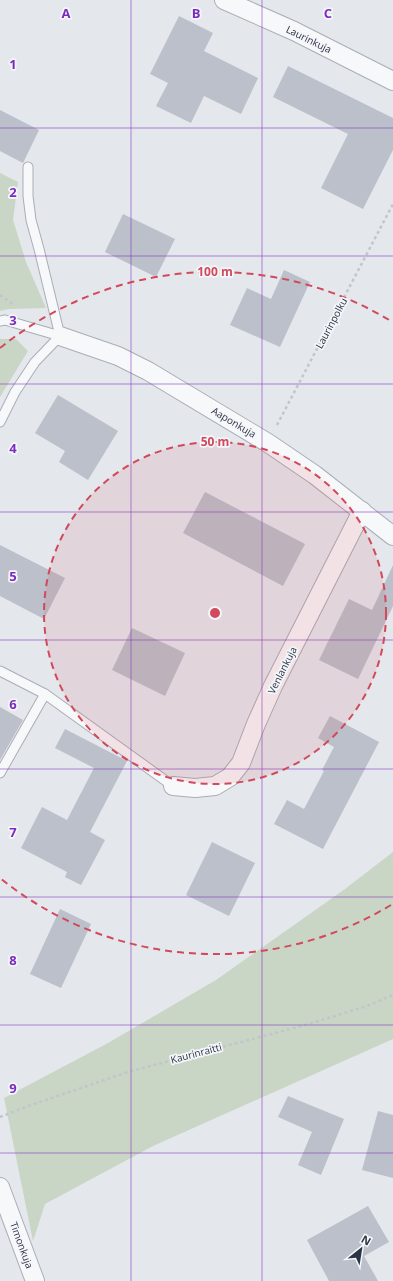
<svg xmlns="http://www.w3.org/2000/svg" width="393" height="1281" font-family="'Open Sans',sans-serif">
	<style>
		.green { fill: #c9d6c5 }
		.building { fill: #bbc0ca }
		.lines { fill: none; stroke-linecap: round; stroke-linejoin: round }
		.lane-casing { stroke: #a9aeb7; stroke-width: 11 }
		.street-casing { stroke: #a9aeb7; stroke-width: 20 }
		.path { stroke: #c2c5cb; stroke-width: 2.5; stroke-dasharray: 3 3; stroke-linecap: butt }
		.lane { stroke: #f7f8fa; stroke-width: 9 }
		.street { stroke: #f7f8fa; stroke-width: 18 }
		.grid { fill: none; stroke: #7b2cbf; stroke-width: 1; stroke-opacity: 0.55 }
		.ring { fill: none; stroke: #d1495b; stroke-width: 2; stroke-dasharray: 7 5 }
		.labels { text-anchor: middle; stroke-width: 3.5; stroke-linejoin: round; paint-order: stroke }
		.street-label { font-size: 10px; fill: #2b3445; stroke: #f4f6f9 }
		.grid-label { font-size: 13px; text-anchor: middle; font-weight: bold; fill: #7b2cbf; stroke: #f4f6f9; stroke-width: 3.5; stroke-linejoin: round; paint-order: stroke }
		.centre { fill: #d1495b; stroke: #f4f6f9; stroke-width: 2 }
		.ring-label { font-size: 12px; text-anchor: middle; font-weight: bold; fill: #d1495b; stroke: #f4f6f9; stroke-width: 3.5; stroke-linejoin: round; paint-order: stroke }
	</style>
	<rect width="100%" height="100%" fill="#e4e7ec"/>
	<!-- green -->
	<g class="green">
		<polygon points="0,173 18,182 13,220 26,262 46,308 9,309 0,311"/>
		<polygon points="0,339 16,339 28,351 0,397"/>
		<polygon points="393,852 393,1039 153,1146 45,1204 33,1241 4,1098 108,1043 216,980 345,889"/>
	</g>
	<!-- building -->
	<g class="building">
		<polygon points="179,16 213,33 204,51 258,78 241,114 204,96 191,123 156,106 168,83 150,74"/>
		<polygon points="288,66 393,118 393,150 363,209 321,188 348,134 273,97"/>
		<polygon points="0,110 39,130 23,163 0,151"/>
		<polygon points="123,214 175,239 156,277 105,252"/>
		<polygon points="284,270 310,282 280,347 230,325 247,288 271,299"/>
		<polygon points="58,395 118,431 88,480 59,462 65,451 35,433"/>
		<polygon points="205,492 305,544 283,586 183,533"/>
		<polygon points="0,545 65,578 44,619 0,596"/>
		<polygon points="393,565 393,606 358,679 319,660 349,599 372,610"/>
		<polygon points="132,628 185,653 165,696 112,670"/>
		<polygon points="0,707 23,720 0,760"/>
		<polygon points="330,716 379,742 323,849 274,824 287,800 304,809 324,771 322,770 334,747 318,738"/>
		<polygon points="65,729 127,761 90,832 105,840 81,885 65,877 67,872 21,848 42,807 67,820 94,768 55,748"/>
		<polygon points="212,842 255,863 229,916 186,895"/>
		<polygon points="60,909 91,924 61,988 30,974"/>
		<polygon points="288,1096 344,1119 321,1175 298,1165 312,1132 278,1117"/>
		<polygon points="378,1111 393,1115 393,1178 362,1170"/>
		<polygon points="368,1206 389,1242 364,1256 378,1281 329,1281 307,1240"/>
	</g>
	<g class="lines">
		<!-- lane casing -->
		<g class="lane-casing">
			<g id="lane">
				<polyline points="28,167 28,196 31,220 39,249 60,336"/>
				<polyline points="0,321 5,320 60,336"/>
				<polyline points="0,422 15,392 35,362 60,336"/>
				<polyline points="0,671 45,694 173,786"/>
				<polyline points="0,773 45,694"/>
			</g>
		</g>
		<!-- street casing -->
		<g class="street-casing">
			<g id="street">
				<polyline points="224,0 294,31 393,81"/>
				<polyline points="60,336 118,356 148,371 268,443 315,475 393,536"/>
				<polyline points="173,786 195,788 215,786 230,777 241,763 256,724 273,686 362,511"/>
				<polyline points="0,1187 35,1281"/>
			</g>
		</g>
		<!-- path -->
		<g class="path">
			<polyline points="0,295 14,305"/>
			<polyline points="277,425 393,204"/>
			<polyline points="0,1117 31,1105 128,1072 309,1024 367,1006 393,995"/>
		</g>
		<!-- lane -->
		<use href="#lane" class="lane"/>
		<!-- street -->
		<use href="#street" class="street"/>
	</g>
	<!-- grid -->
	<path class="grid" d="M 131,0 L 131,1281M 262,0 L 262,1281M 0,128 L 393,128M 0,256 L 393,256M 0,384 L 393,384M 0,512 L 393,512M 0,640 L 393,640M 0,769 L 393,769M 0,897 L 393,897M 0,1025 L 393,1025M 0,1153 L 393,1153"/>
	<!-- distance rings -->
	<circle cx="215" cy="613" r="171" fill="#d1495b" fill-opacity=".12"/>
	<g class="ring">
		<circle cx="215" cy="613" r="171"/>
		<path d="M391 905A341 341 0 0 1 0 878M0 348A341 341 0 0 1 391 321"/>
	</g>
	<g class="labels">
		<!-- street labels -->
		<g class="street-label">
			<text transform="translate(309 39) rotate(26)" y="4">Laurinkuja</text>
			<text transform="translate(331 323) rotate(-62)" y="4">Laurinpolku</text>
			<text transform="translate(234 422) rotate(31)" y="4">Aaponkuja</text>
			<text transform="translate(282 670) rotate(-63)" y="4">Venlankuja</text>
			<text transform="translate(196 1053) rotate(-15)" y="4">Kaurinraitti</text>
			<text transform="translate(22 1245) rotate(70)" y="4">Timonkuja</text>
		</g>
	</g>
	<g class="grid-label">
		<text x="66" y="18">A</text>
		<text x="196" y="18">B</text>
		<text x="328" y="18">C</text>
		<text x="13" y="69">1</text>
		<text x="13" y="197">2</text>
		<text x="13" y="325">3</text>
		<text x="13" y="453">4</text>
		<text x="13" y="581">5</text>
		<text x="13" y="709">6</text>
		<text x="13" y="837">7</text>
		<text x="13" y="965">8</text>
		<text x="13" y="1093">9</text>
	</g>
	<circle cx="215" cy="613" r="6" class="centre"/>
	<g class="ring-label">
		<text x="215" y="276">100 m</text>
		<text x="215" y="446">50 m</text>
	</g>
	<!-- north arrow -->
	<g transform="translate(361 1249) rotate(30)" stroke="#f4f6f9" stroke-width="3" paint-order="stroke">
	<path d="M0-3L7 15L0 10L-7 15Z" fill="#2b3445"/>
	<text y="-6" font-size="11" font-weight="bold" text-anchor="middle" fill="#2b3445">N</text>
	</g>
</svg>
